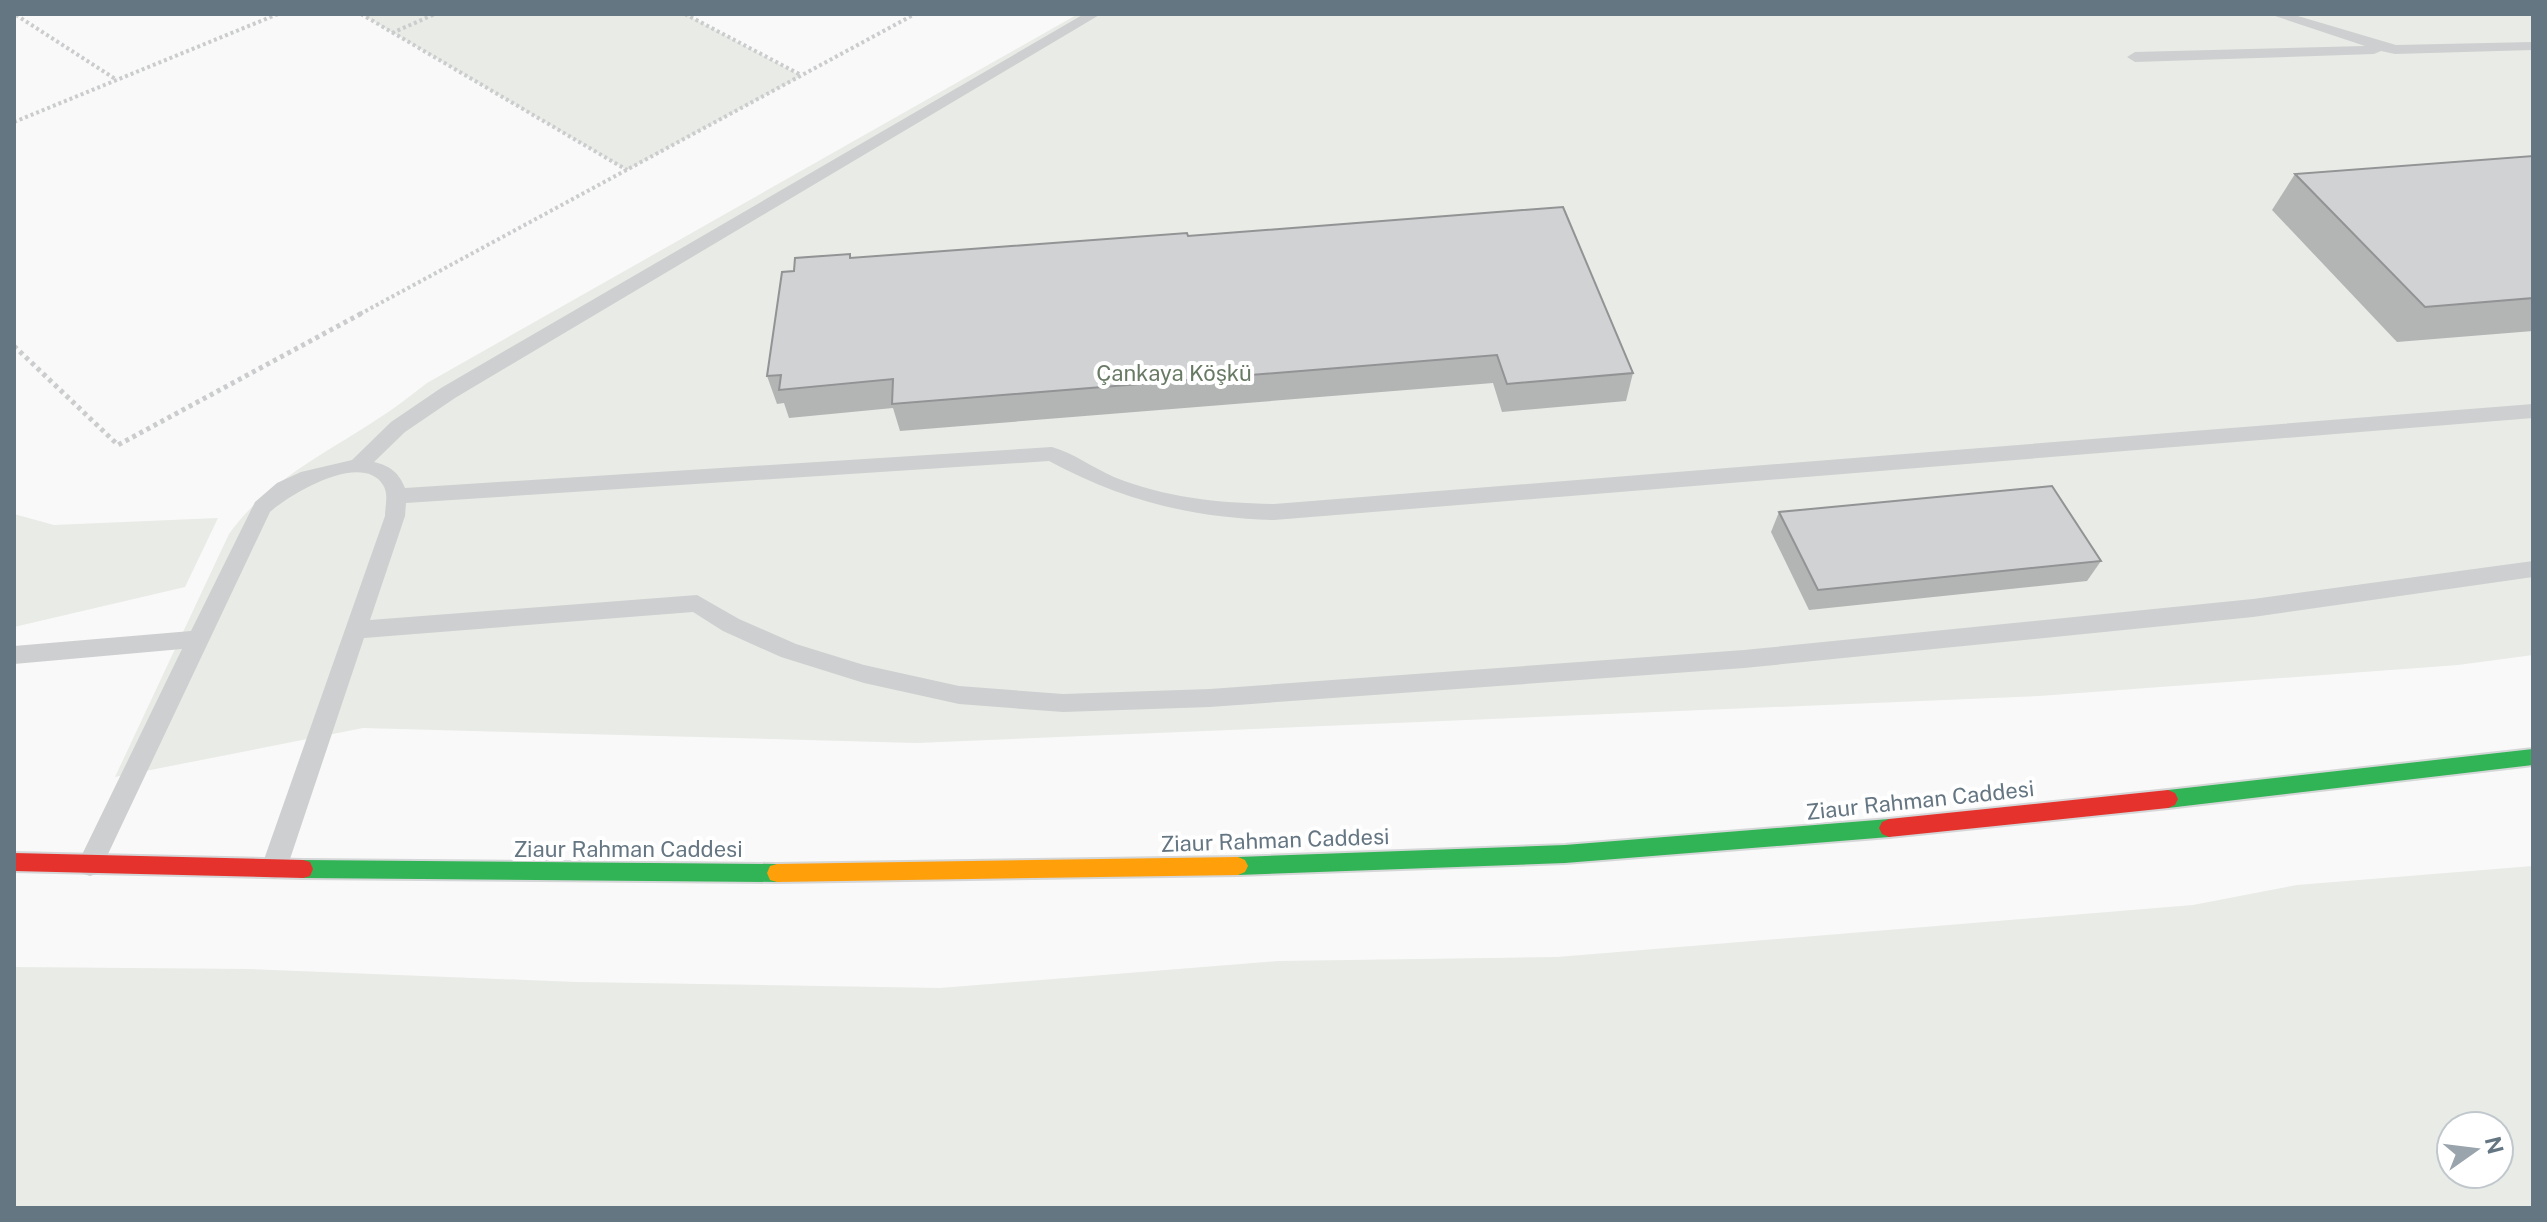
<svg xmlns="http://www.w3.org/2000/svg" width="2547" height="1222" font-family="'Public Sans',sans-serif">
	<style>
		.green { fill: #e8ebe6; fill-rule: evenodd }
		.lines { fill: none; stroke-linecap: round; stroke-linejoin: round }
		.fast-casing { stroke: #d5d6d7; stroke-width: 4 }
		.slow-casing { stroke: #d5d6d7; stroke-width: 4 }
		.jam-casing { stroke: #d5d6d7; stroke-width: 4 }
		.path-far1 { stroke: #cbcccd; stroke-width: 4; stroke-dasharray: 3 3; stroke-linecap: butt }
		.path { stroke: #cbcccd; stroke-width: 5; stroke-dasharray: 4 4; stroke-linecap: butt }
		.lane { fill: #cecfd0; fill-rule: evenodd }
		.fast { fill: #30b455; fill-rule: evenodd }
		.slow { fill: #ff9f0a; fill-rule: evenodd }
		.jam { fill: #e5322d; fill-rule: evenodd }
		.wall { fill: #b3b5b5 }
		.building { fill: #d0d2d3; stroke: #929394; stroke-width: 2 }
		.labels { text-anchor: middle; stroke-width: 8; stroke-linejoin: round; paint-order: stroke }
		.park-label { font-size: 22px; fill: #687a64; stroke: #fff }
		.street-label { font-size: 22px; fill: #657683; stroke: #fff }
	</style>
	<rect width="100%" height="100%" fill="#f9f9f9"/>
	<!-- green -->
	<g class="green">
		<polygon points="361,14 685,14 801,76 627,170"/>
		<path d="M 1078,14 L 2533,14 L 2533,655 L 2458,665 L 2039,696 L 917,743 L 363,728 L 115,777 L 229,534 C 266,482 323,455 376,420 C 394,409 410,396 427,383 Z"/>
		<polygon points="14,514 54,525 218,518 185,587 14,627"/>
		<path d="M 2533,866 L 2533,1208 L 14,1208 L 14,967 L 248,969 L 576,982 L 940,988 L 1278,961 L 1557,957 L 2193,905 L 2297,885 ZM 2499,1126 L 2499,1174 L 2451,1174 L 2451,1126 Z"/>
	</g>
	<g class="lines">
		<!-- fast casing -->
		<g class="fast-casing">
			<g id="fast">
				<polygon points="2533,749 2533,765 2168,808 2161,805 2158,799 2161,793 2168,790"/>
				<polygon points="1889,819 1896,822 1899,828 1896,834 1889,837 1565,863 1238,875 1231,872 1228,866 1231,860 1238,857 1565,845"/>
				<polygon points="303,860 777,864 784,866 787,873 784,880 777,882 303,878 296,876 293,869 296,862"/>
			</g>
		</g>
		<!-- slow casing -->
		<g class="slow-casing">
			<polygon id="slow" points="1238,857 1245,860 1248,866 1245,872 1238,875 777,882 770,880 767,873 770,866 777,864"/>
		</g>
		<!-- jam casing -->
		<g class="jam-casing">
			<g id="jam">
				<polygon points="2168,790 2175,793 2178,799 2175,805 2168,808 1889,837 1882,834 1879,828 1882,822 1889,819"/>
				<polygon points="14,853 303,860 310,862 313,869 310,876 303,878 14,871"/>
			</g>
		</g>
		<!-- path-far1 -->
		<g class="path-far1">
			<polyline points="361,14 627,170"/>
			<polyline points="685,14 801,75"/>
			<polyline points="16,15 117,80"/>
			<polyline points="392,33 435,14"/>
			<polyline points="14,122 278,14"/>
			<polyline points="360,314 915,14"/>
		</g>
		<!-- path -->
		<polyline class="path" points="14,346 118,445 364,312"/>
		<!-- lane -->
		<g class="lane">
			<path d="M 1084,14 L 1101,14 L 455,398 L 405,432 L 374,462 C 391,466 399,473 405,488 L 1052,447 C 1074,453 1093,468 1114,477 C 1166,498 1219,503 1274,504 L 2533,404 L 2533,418 L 1274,520 C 1192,518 1121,500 1049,461 L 406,503 L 405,516 L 370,620 L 697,595 L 739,619 L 796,644 L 864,665 L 959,686 L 1063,694 L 1210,689 L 1744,650 L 2253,599 L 2533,561 L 2533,577 L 2253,617 L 1744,668 L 1210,707 L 1063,712 L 959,704 L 864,683 L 781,657 L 723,631 L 693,612 L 364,638 L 287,868 L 283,876 L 274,879 L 265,876 L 261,868 L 385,516 C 385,506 389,494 383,485 C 362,451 290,494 270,512 L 99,873 L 90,876 L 81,873 L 77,865 L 182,649 L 14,664 L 14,646 L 191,631 L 255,502 L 277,483 L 301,472 L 352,460 L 391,422 L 441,388 Z"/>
			<polygon points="2269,14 2291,14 2396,45 2533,42 2533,50 2395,54 2381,51 2374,54 2135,62 2127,57 2135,52 2365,46"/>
		</g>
		<!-- fast -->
		<use href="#fast" class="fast"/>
		<!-- slow -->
		<use href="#slow" class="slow"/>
		<!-- jam -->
		<use href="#jam" class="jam"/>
	</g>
	<!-- wall -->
	<g class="wall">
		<polygon points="2533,156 2533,331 2397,342 2272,210 2295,174"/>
		<polygon points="1188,236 1633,373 1626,401 1502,412 1493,383 900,431 893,408 789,418 784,403 777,404 767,376 794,271 850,254 851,258"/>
		<polygon points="1779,512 2101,561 2087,581 1809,610 1771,532"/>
	</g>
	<!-- building -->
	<g class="building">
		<polygon points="2533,156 2533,298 2425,307 2295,174"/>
		<polygon points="1563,207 1633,373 1507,384 1497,355 892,404 893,379 779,390 781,375 767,376 782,272 794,271 795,258 850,254 850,258 1187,233 1188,236"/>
		<polygon points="2052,486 2101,561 1818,590 1779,512"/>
	</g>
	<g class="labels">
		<!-- park labels -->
		<g class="park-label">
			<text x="1174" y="381">Çankaya Köşkü</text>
		</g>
		<!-- street labels -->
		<g class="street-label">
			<text transform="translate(1920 800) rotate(-6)" y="8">Ziaur Rahman Caddesi</text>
			<text transform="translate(1275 840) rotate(-2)" y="8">Ziaur Rahman Caddesi</text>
			<text x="628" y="857">Ziaur Rahman Caddesi</text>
		</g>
	</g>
	<!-- border -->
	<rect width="2547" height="1222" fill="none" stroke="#657683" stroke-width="32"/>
	<!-- north arrow -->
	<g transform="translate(2475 1150) rotate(76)"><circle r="38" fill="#ffffff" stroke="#c1c8cd" stroke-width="2"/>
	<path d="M0-6L14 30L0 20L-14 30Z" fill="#99a4ac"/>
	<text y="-12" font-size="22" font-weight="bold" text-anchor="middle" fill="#657683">N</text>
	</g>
</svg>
